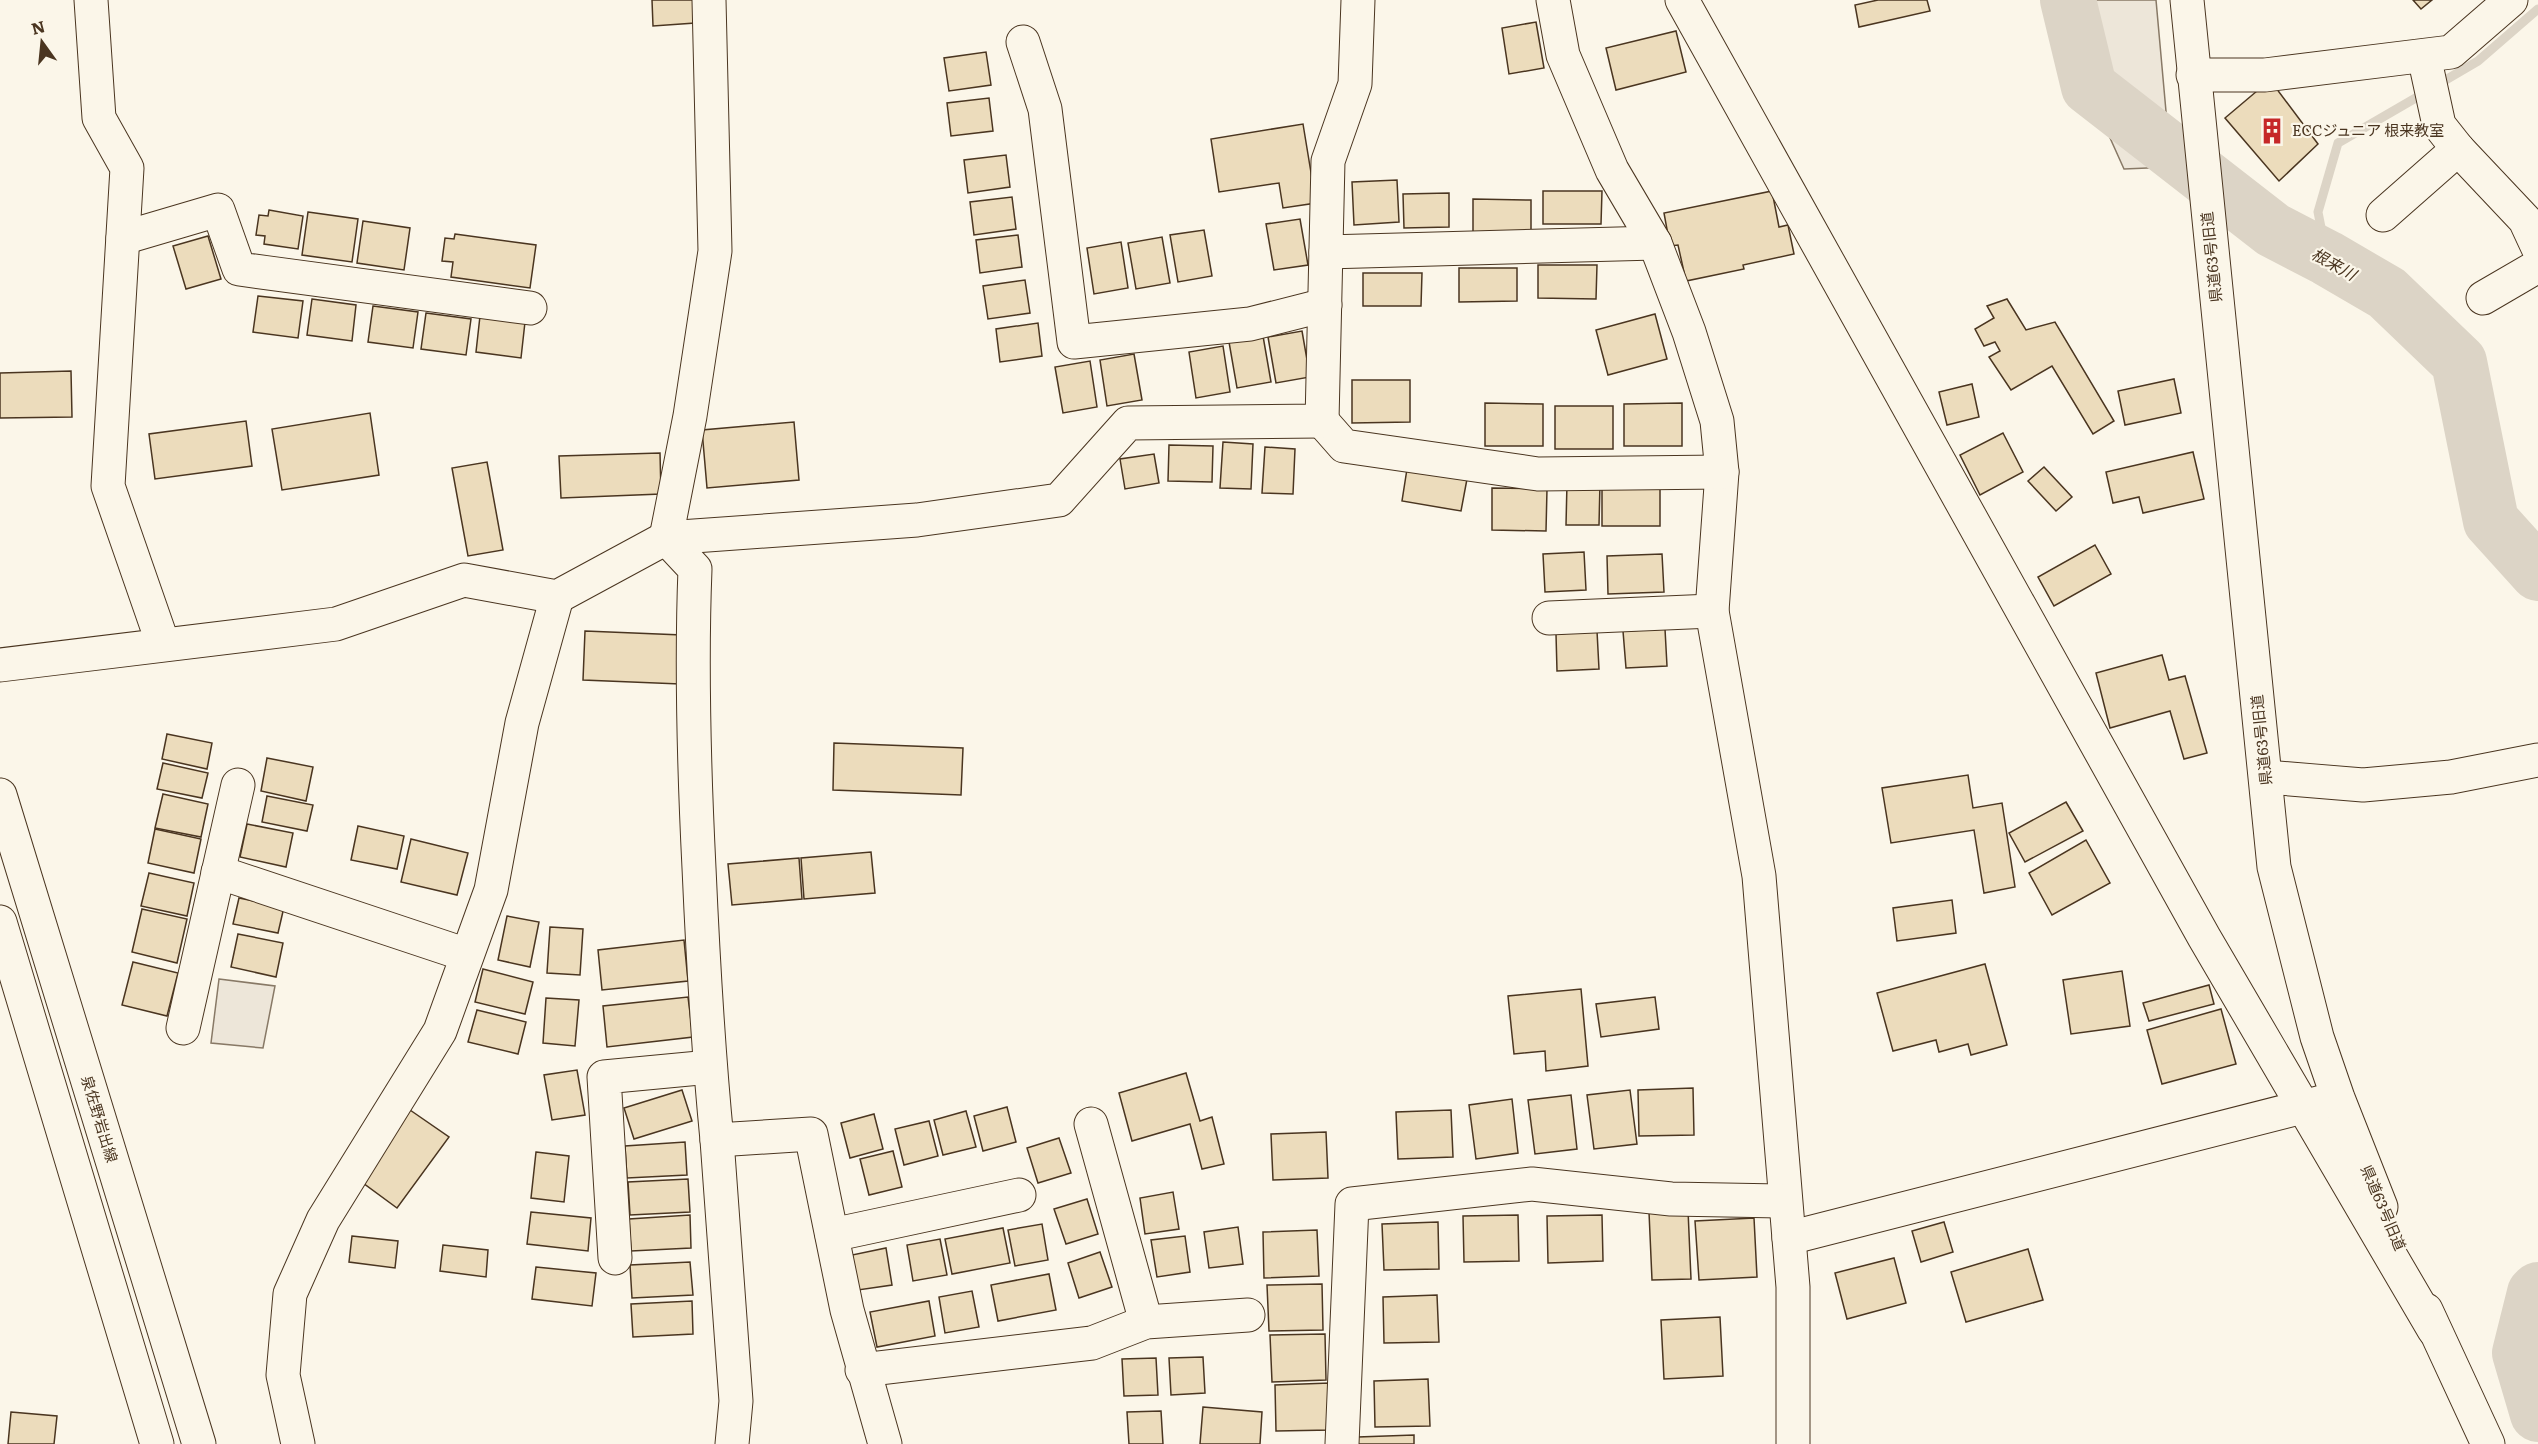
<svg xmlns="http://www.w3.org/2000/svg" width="2538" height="1444" font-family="Literata,'Noto Sans JP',serif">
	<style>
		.green { fill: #ede6d9; stroke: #887966; stroke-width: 1.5 }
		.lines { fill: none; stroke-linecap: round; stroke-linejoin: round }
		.stream { stroke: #dcd4c6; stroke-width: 9 }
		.river { stroke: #dcd4c6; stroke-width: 56 }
		.building { fill: #ecdcbc; stroke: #4a3520; stroke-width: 1.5 }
		.minor-casing { stroke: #4a3520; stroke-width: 35 }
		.major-casing { stroke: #4a3520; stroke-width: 35 }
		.minor { stroke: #fbf6e9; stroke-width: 33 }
		.major { stroke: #fbf6e9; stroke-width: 33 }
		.labels { text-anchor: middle; stroke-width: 4.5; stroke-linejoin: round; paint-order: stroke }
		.poi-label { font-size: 15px; fill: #4a3520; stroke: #fbf6e9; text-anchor: start }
		.street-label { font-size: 15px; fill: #4a3520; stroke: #fbf6e9 }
		.water-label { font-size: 16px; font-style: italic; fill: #4a3520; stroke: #fbf6e9 }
	</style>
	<rect width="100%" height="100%" fill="#fbf6e9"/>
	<!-- green -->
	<g class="green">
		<polygon points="2048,0 2156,0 2171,167 2124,169"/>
		<polygon points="219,979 275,986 263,1048 211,1043"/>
	</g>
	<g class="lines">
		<!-- stream -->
		<g class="stream">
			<polyline points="2437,85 2478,61 2538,9"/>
			<polyline points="2327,258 2318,212 2338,143 2426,92"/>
		</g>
		<!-- river -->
		<g class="river">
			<polyline points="2068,0 2089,87 2273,230 2327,258 2387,293 2459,362 2491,521 2538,573"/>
			<polyline points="2538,1290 2535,1293 2520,1353 2538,1414"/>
		</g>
	</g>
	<!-- building -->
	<g class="building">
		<polygon points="652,0 694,0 695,23 653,26"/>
		<polygon points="1878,0 1927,0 1930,11 1859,27 1855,5"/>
		<polygon points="2413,0 2432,0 2421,9"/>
		<polygon points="1536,22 1544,68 1509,74 1502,28"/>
		<polygon points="1676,31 1686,72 1616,90 1606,48"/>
		<polygon points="986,52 991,85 949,91 944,58"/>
		<polygon points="2270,80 2318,144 2279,181 2225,118"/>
		<polygon points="989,98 993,131 951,136 947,103"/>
		<polygon points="1303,124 1316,203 1283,208 1279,183 1219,192 1211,139"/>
		<polygon points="1006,155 1010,187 968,193 964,160"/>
		<polygon points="1397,180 1399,222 1354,225 1352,182"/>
		<polygon points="1543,191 1602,191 1601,224 1543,224"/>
		<polygon points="1772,191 1779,227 1788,225 1794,254 1743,265 1744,269 1686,281 1678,245 1670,246 1664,213"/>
		<polygon points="1449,193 1449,227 1404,228 1403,194"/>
		<polygon points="1012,197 1016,229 974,235 970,202"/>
		<polygon points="1473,199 1531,200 1531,232 1473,233"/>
		<polygon points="269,210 303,216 298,249 264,244 265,236 256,235 259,215 268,216"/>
		<polygon points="308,212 358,219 352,262 302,255"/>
		<polygon points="1300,219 1308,265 1274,270 1266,224"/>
		<polygon points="363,221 410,228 404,270 357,263"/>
		<polygon points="1204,230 1212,276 1178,282 1170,235"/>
		<polygon points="455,234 536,245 530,288 451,277 453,262 442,261 445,238 454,239"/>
		<polygon points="1018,235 1022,267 980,273 976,240"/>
		<polygon points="208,236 221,279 186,289 173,246"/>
		<polygon points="1162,237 1170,283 1136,289 1128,243"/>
		<polygon points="1121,242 1128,288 1094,294 1087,248"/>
		<polygon points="1538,265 1597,265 1596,299 1538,298"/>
		<polygon points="1459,268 1517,268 1517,301 1459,302"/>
		<polygon points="1363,273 1422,273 1421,306 1363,306"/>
		<polygon points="1025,280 1030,313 988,319 983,286"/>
		<polygon points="258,296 303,301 298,338 253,332"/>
		<polygon points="312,299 356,305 352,341 307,335"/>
		<polygon points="2007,299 2026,330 2055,322 2114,421 2093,434 2052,366 2011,390 1989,357 2000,351 1995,342 1984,346 1975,329 1994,318 1987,306"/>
		<polygon points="373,306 418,312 413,348 368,342"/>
		<polygon points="426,313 471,319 466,355 421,349"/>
		<polygon points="1655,314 1667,359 1608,375 1596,330"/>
		<polygon points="480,316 525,322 521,358 476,352"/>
		<polygon points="1038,323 1042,356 1000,362 996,329"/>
		<polygon points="1302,331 1310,377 1276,383 1268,337"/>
		<polygon points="1263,336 1271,382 1237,388 1229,342"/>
		<polygon points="1223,346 1230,392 1196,398 1189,352"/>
		<polygon points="1134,354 1142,400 1107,406 1100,360"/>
		<polygon points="1090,361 1097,407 1063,413 1055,367"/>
		<polygon points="71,371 72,417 0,418 0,373"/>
		<polygon points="2174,379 2181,413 2125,425 2118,391"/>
		<polygon points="1352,380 1410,380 1410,422 1352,423"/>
		<polygon points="1972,384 1979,417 1947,425 1939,392"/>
		<polygon points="1485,403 1543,404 1543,446 1485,446"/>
		<polygon points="1682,403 1682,446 1624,446 1624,404"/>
		<rect x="1555" y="406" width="58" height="43"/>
		<polygon points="370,413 379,475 282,490 272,429"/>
		<polygon points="246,421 252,466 155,479 149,434"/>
		<polygon points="794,422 799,480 707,488 702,430"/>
		<polygon points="2003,433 2023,472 1980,495 1960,455"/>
		<polygon points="1223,442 1253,444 1251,489 1220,488"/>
		<polygon points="1169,445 1213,446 1212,482 1168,481"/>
		<polygon points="1265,447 1295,449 1293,494 1262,493"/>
		<polygon points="2193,452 2204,499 2143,513 2139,497 2113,503 2106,472"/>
		<polygon points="660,453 661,494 561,498 559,456"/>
		<polygon points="1154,454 1159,483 1125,489 1120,459"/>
		<polygon points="487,462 503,550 468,556 452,468"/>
		<polygon points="2044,467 2072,497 2056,511 2028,481"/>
		<polygon points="1407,469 1467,479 1461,511 1402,501"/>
		<polygon points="1567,483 1600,483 1599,525 1566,525"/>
		<rect x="1602" y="483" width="58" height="43"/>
		<polygon points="1492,488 1547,489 1546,531 1492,530"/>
		<polygon points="2095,545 2111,574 2054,606 2038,577"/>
		<polygon points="1584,552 1586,590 1545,592 1543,554"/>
		<polygon points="1662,554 1664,592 1608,594 1607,556"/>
		<polygon points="1665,629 1667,666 1626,668 1623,631"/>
		<polygon points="585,631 682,635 680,684 583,680"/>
		<polygon points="1597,631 1599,669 1557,671 1556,634"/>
		<polygon points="2162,655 2169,680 2185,676 2207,753 2184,759 2170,711 2110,728 2096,673"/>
		<polygon points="167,734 212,743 207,769 162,759"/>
		<polygon points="834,743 963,748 961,795 833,790"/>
		<polygon points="267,758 313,767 306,801 261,791"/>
		<polygon points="163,763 208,773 202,798 157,789"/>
		<polygon points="1968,775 1973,808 2002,803 2015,887 1984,893 1974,830 1891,843 1882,788"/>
		<polygon points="163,794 208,804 201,837 155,828"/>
		<polygon points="267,796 313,805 307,831 262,822"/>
		<polygon points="2066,802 2083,831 2025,862 2009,833"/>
		<polygon points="247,824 293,833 286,867 240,857"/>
		<polygon points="358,826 404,836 397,869 351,860"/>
		<polygon points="155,829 201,839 194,873 148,863"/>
		<polygon points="411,839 468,853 457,895 401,882"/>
		<polygon points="2086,840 2110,883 2052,915 2029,873"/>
		<polygon points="871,852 875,893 804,899 801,858"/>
		<polygon points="799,858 802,899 732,905 728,864"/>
		<polygon points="149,873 194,883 187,916 141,906"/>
		<polygon points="239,898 284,907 278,933 233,924"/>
		<polygon points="1952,900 1956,933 1897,941 1893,908"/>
		<polygon points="142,909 187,919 177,963 132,952"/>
		<polygon points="507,916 539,922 530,967 498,960"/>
		<polygon points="550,927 583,929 580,975 547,973"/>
		<polygon points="238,934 283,943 276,977 231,967"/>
		<polygon points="684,940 688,981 602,990 598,950"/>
		<polygon points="133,962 178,973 167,1016 122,1005"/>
		<polygon points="1985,964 2007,1045 1971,1055 1968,1044 1939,1052 1936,1040 1893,1051 1877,993"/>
		<polygon points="483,969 533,982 525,1014 475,1002"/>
		<polygon points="2122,971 2130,1026 2071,1034 2063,980"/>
		<polygon points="2209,985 2214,1004 2149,1021 2143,1003"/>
		<polygon points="1581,989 1588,1066 1546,1071 1545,1051 1514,1054 1508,996"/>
		<polygon points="688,997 693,1037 607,1047 603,1006"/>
		<polygon points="1655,997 1659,1029 1601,1037 1596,1004"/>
		<polygon points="546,998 579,1000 575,1046 543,1043"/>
		<polygon points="2221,1009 2236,1064 2162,1084 2147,1030"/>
		<polygon points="477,1010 526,1022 518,1054 468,1042"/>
		<polygon points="577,1070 585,1115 552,1120 544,1075"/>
		<polygon points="1186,1073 1200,1121 1212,1117 1224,1164 1202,1169 1190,1124 1132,1141 1119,1093"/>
		<polygon points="1693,1088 1694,1135 1639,1136 1638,1090"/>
		<polygon points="682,1090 692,1121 634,1139 624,1108"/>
		<polygon points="1630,1090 1637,1144 1594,1149 1587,1095"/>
		<polygon points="1571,1095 1577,1149 1535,1154 1528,1100"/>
		<polygon points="1512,1099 1518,1153 1476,1159 1469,1105"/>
		<polygon points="1007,1107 1016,1142 983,1151 974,1116"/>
		<polygon points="410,1110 449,1137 397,1208 359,1180"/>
		<polygon points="1451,1110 1453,1157 1398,1159 1396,1112"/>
		<polygon points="966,1111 976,1147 943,1155 934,1120"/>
		<polygon points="874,1114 883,1149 850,1158 841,1123"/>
		<polygon points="929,1121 938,1156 904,1165 895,1129"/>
		<polygon points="1326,1132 1328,1178 1273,1180 1271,1134"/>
		<polygon points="1059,1138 1071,1173 1038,1183 1027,1148"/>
		<polygon points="685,1142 687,1175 627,1178 625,1146"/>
		<polygon points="893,1151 902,1187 869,1195 860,1159"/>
		<polygon points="536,1152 569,1156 564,1202 531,1198"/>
		<polygon points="688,1179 690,1212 630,1215 628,1182"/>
		<polygon points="1173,1192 1179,1229 1145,1234 1140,1198"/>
		<polygon points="1087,1199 1098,1234 1066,1244 1054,1209"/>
		<polygon points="1688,1210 1691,1279 1652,1280 1649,1212"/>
		<polygon points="531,1212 591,1218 588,1251 527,1244"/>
		<polygon points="690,1215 691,1248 631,1251 629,1219"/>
		<polygon points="1518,1215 1519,1261 1464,1262 1463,1216"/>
		<polygon points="1602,1215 1603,1261 1548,1263 1547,1216"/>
		<polygon points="1754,1218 1757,1277 1699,1280 1695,1221"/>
		<polygon points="1438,1222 1439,1269 1384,1270 1382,1224"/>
		<polygon points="1944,1222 1953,1252 1921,1262 1912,1231"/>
		<polygon points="1042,1224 1048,1260 1015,1266 1008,1230"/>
		<polygon points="1238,1227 1243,1264 1209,1268 1204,1232"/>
		<polygon points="1003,1228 1010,1263 952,1274 945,1239"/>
		<polygon points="1317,1230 1319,1276 1264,1278 1263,1232"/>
		<polygon points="352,1236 398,1241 395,1268 349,1262"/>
		<polygon points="1185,1236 1190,1272 1157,1277 1151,1240"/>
		<polygon points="940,1239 947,1275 913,1281 907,1245"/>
		<polygon points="443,1245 488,1250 486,1277 440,1271"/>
		<polygon points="886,1248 892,1285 858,1290 852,1255"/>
		<polygon points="2028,1249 2043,1300 1966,1322 1951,1272"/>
		<polygon points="1100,1252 1112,1287 1079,1298 1068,1263"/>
		<polygon points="1894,1258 1906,1303 1847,1319 1835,1273"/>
		<polygon points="690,1262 693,1295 632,1298 630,1265"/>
		<polygon points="536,1267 596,1273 592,1306 532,1299"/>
		<polygon points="1049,1274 1056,1310 998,1321 991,1285"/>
		<polygon points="1322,1284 1323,1330 1269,1331 1267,1285"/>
		<polygon points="972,1291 979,1327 945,1333 939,1297"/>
		<polygon points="1437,1295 1439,1342 1384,1343 1383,1297"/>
		<polygon points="692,1301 693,1334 633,1337 631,1304"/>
		<polygon points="929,1301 935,1336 877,1347 870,1312"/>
		<polygon points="1720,1317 1723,1376 1664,1379 1661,1320"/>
		<polygon points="1325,1334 1326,1380 1272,1382 1270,1335"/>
		<polygon points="1203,1357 1205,1393 1171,1395 1169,1358"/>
		<polygon points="1156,1358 1158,1395 1124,1396 1122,1359"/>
		<polygon points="1428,1379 1430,1426 1375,1427 1374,1381"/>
		<polygon points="1330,1383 1331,1430 1276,1431 1275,1385"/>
		<polygon points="1203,1407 1262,1412 1260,1444 1200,1444"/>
		<polygon points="1161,1411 1163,1444 1129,1444 1127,1412"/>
		<polygon points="11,1412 57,1416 54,1444 8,1444"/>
		<polygon points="1414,1435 1414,1444 1358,1444 1358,1437"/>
	</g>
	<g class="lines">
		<!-- minor casing -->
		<g class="minor-casing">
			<g id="minor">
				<polyline points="91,0 99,118 127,168 108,486 163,644"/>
				<polyline points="1553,0 1563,55 1612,170 1655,243 1689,332 1717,421 1722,472 1712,611 1759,876 1793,1287 1793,1444"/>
				<polyline points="1682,0 2204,937 2434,1330"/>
				<polyline points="2187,0 2274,867 2317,1037 2338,1098 2381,1207"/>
				<polyline points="1023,42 1045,109 1074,342 1250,324 1325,305"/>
				<polyline points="2424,56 2439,125 2458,149 2525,220 2538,248"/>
				<polyline points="2193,75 2265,75 2451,52 2511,0"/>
				<polyline points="2383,215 2458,149"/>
				<polyline points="123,238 218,210 239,269 530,308"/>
				<polyline points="1326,252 1655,243"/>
				<polyline points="2483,298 2538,266"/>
				<polyline points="1322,421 1344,446 1538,474 1722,472"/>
				<path d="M 666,538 L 695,569 C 691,669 694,768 699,868 C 703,959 708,1049 717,1140 L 811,1134 L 847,1310 L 885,1444"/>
				<polyline points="666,538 690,416 715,251 709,0"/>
				<polyline points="1549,618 1712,611"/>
				<polyline points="0,665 336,624 464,580 557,597 666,538 917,520 1059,500 1128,423 1322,421 1328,161 1355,84 1358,0"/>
				<polyline points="2266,777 2363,785 2451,777 2538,760"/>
				<polyline points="218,872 467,955"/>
				<polyline points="183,1028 238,785"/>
				<polyline points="1091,1124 1146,1322"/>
				<polyline points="717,1140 736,1401 732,1444"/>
				<polyline points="832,1235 1019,1195"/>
				<polyline points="1789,1238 2322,1102"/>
				<polyline points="615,1258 604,1077 710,1067"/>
				<polyline points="2426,1310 2488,1444"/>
				<polyline points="862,1370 1092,1343 1146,1322 1248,1315"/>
				<polyline points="298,1444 283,1375 290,1294 323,1220 440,1031 491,890 522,723 557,597"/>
				<polyline points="1342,1444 1352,1204 1532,1184 1671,1199 1785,1201"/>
			</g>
		</g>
		<!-- major casing -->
		<g class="major-casing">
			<g id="major">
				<polyline points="0,795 199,1444"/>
				<polyline points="0,922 157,1444"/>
			</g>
		</g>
		<!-- minor -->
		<use href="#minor" class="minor"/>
		<!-- major -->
		<use href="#major" class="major"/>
	</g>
	<!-- icons -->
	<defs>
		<g id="building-bare" transform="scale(2.07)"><path d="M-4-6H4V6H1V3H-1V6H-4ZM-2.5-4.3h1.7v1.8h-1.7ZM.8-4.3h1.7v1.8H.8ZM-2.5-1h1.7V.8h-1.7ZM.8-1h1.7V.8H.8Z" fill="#c62828" stroke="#fbf6e9" stroke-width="2.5" paint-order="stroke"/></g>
	</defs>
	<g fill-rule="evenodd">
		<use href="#building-bare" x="2272" y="131"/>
	</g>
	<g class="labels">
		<!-- poi labels -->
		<g class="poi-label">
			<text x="2292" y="136">ECCジュニア 根来教室</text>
		</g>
		<!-- street labels -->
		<g class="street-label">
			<text transform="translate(2212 257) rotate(-96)" y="5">県道63号旧道</text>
			<text transform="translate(2262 740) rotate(-96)" y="5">県道63号旧道</text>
			<text transform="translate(99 1119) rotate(73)" y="5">泉佐野岩出線</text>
			<text transform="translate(2383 1208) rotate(67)" y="5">県道63号旧道</text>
		</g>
		<!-- water labels -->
		<g class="water-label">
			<text transform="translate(2334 264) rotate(29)" y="6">根来川</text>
		</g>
	</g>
	<!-- north arrow -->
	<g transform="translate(42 42) rotate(345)" stroke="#fbf6e9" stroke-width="4.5" paint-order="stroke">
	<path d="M0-4.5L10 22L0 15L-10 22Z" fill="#4a3520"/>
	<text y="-9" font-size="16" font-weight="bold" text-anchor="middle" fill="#4a3520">N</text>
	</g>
</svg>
